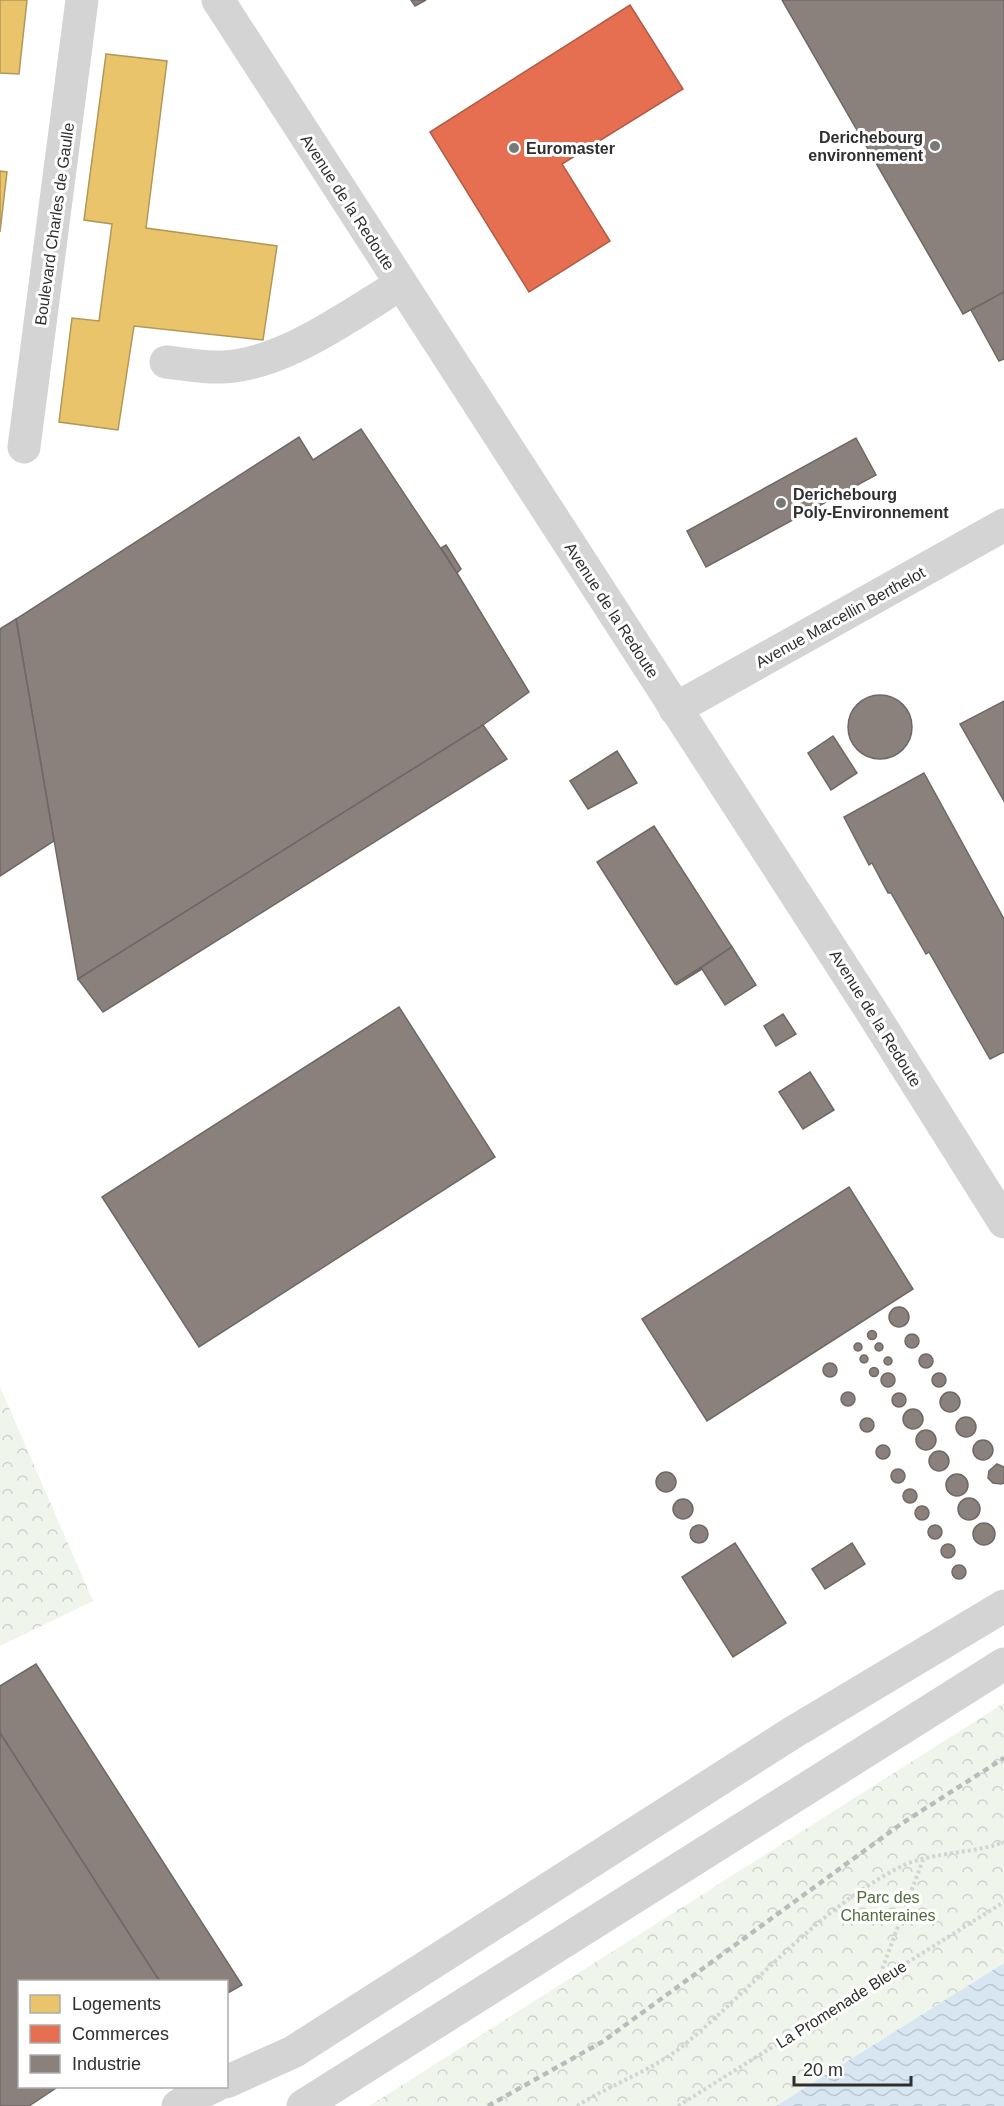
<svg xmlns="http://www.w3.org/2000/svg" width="1004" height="2106" font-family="Helvetica,sans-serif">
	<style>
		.park { fill: url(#park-crowns) }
		.water { fill: url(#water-waves) }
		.homes { fill: #e9c46a; stroke: #b19758; stroke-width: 1.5 }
		.shops { fill: #e76f51; stroke: #b05c47; stroke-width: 1.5 }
		.industry { fill: #8a817c; stroke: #6f6865; stroke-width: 1.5 }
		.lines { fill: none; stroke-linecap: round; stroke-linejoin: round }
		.path { stroke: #d4d4d4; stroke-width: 4; stroke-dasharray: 3 3; stroke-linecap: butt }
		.minor { stroke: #d4d4d4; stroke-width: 33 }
		.rail { stroke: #bbb; stroke-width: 4.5; stroke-dasharray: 6 4.5; stroke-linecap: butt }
		.poi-dot { fill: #787878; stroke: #fff; stroke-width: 2 }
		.labels { text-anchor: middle; stroke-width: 6; stroke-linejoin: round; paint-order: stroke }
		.poi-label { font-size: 16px; font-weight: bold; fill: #2f2f2f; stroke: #fff; text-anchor: start }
		.street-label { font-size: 16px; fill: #2f2f2f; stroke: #fff }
		.park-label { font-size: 16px; fill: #4f6b3c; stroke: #fff }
	</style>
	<defs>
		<pattern id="park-crowns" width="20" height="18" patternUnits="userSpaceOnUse" patternTransform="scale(1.5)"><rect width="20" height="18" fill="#f0f5ec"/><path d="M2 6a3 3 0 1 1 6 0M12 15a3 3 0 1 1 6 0" fill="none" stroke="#ced2cb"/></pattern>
		<pattern id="water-waves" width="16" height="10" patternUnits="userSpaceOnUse" patternTransform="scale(1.5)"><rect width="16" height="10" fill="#d8e6f2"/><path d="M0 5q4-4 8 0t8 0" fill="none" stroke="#bac6d0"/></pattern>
	</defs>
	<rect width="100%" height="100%" fill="#fff"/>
	<!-- park -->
	<g class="park">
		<polygon points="0,1387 93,1601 0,1646"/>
		<polygon points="1004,1703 1004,1963 776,2106 369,2106"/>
	</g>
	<!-- water -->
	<polygon class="water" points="1004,1963 1004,2106 776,2106"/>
	<!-- homes -->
	<g class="homes">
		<polygon points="0,0 27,0 19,74 0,73"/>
		<polygon points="106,54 167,61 146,228 277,246 263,340 134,326 118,430 59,422 72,318 99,321 112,224 84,220"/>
		<polygon points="0,171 7,172 0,232"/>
	</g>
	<!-- shops -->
	<polygon class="shops" points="630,5 683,89 562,164 610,241 529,292 430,132"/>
	<!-- industry -->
	<g class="industry">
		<polygon points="411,0 426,0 415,6"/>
		<polygon points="782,0 1004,0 1004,292 963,314"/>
		<polygon points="1004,292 1004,359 999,361 971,310"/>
		<polygon points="361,429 457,573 529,692 483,725 78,979 16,619 299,437 313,460"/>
		<polygon points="856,438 876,475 706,567 687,531"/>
		<polygon points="446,545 461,569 457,573 441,548"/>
		<polygon points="16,619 54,841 0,876 0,629"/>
		<circle cx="880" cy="727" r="32"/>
		<polygon points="1004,701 1004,801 960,724"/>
		<polygon points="483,725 507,759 103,1012 78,979"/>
		<polygon points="833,736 857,773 831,790 808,753"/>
		<polygon points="617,751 637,783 588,809 570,781"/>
		<polygon points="924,773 1004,919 1004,1052 990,1059 929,952 926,954 891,893 888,893 872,863 869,865 844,817"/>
		<polygon points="654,826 732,947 675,984 597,862"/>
		<polygon points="732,947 756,985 725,1005 702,969 676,985"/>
		<polygon points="399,1007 495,1157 199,1347 102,1197"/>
		<polygon points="783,1014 796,1034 776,1046 764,1026"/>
		<polygon points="810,1072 834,1110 803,1129 779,1092"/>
		<polygon points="849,1187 913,1289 707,1421 642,1319"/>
		<circle cx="899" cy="1317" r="10"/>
		<circle cx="872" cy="1335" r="4.5"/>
		<circle cx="912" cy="1341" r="7"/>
		<circle cx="879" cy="1347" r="4"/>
		<circle cx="858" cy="1347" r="4"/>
		<circle cx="926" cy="1361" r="7"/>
		<circle cx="864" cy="1359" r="4"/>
		<circle cx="888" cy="1361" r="4"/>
		<circle cx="830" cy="1370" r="7"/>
		<circle cx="874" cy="1372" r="4.5"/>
		<circle cx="888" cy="1380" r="7"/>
		<circle cx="939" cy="1380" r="7"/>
		<circle cx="848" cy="1399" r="7"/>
		<circle cx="950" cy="1402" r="10"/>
		<circle cx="899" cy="1400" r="7"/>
		<circle cx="913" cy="1419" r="10"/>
		<circle cx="966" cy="1427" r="10"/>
		<circle cx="867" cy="1425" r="7"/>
		<circle cx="926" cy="1440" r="10"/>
		<circle cx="983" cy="1450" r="10"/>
		<circle cx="883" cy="1452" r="7"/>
		<circle cx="939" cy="1461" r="10"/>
		<polygon points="997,1464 1004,1467 1004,1483 1001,1484 993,1483 988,1478 989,1471"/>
		<circle cx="898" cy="1476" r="7"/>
		<circle cx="666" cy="1482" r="10"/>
		<circle cx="957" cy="1485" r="11"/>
		<circle cx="910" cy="1496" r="7"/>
		<circle cx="969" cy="1509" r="11"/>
		<circle cx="683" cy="1509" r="10"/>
		<circle cx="922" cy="1513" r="7"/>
		<circle cx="984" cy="1534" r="11"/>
		<circle cx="699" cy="1534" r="9"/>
		<circle cx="935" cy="1532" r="7"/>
		<polygon points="735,1543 786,1623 733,1657 682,1577"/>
		<polygon points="852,1543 865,1564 825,1589 812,1569"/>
		<circle cx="948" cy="1551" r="7"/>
		<circle cx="959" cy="1572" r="7"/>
		<polygon points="36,1664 242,1985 226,1994 226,1982 160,1982 0,1733 0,1686"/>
		<polygon points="0,1733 160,1982 20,1982 20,2086 59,2086 29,2106 0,2106"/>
	</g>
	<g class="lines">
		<!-- path -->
		<g class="path">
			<polyline points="878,1980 923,1860"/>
			<path d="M 577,2106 C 611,2084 652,2071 684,2045 C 755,1986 815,1912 898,1868 C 930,1851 970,1855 1004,1842"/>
			<polyline points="678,2106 1004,1902"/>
		</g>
		<!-- minor -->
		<g class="minor">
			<polyline points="218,0 870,1009 1004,1222"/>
			<path d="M 166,362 C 184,364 204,368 222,367 C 283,365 350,315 401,284"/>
			<polyline points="24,447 82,0"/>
			<polyline points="675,709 1004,525"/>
			<polyline points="226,2082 293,2052 792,1733 1004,1606"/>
			<polyline points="178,2106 191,2097 215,2086"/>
			<polyline points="303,2106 1004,1664"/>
		</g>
		<!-- rail -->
		<polyline class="rail" points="488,2106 602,2042 901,1824 1004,1758"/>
	</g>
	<!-- markers -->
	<g class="poi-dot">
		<circle cx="935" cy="146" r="6"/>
		<circle cx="514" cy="148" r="6"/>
		<circle cx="781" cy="503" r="6"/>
	</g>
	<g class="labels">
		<!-- poi labels -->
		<g class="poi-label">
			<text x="923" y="143" text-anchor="end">Derichebourg<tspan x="923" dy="18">environnement</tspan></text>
			<text x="526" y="154">Euromaster</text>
			<text x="793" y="500">Derichebourg<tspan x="793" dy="18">Poly-Environnement</tspan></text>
		</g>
		<!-- street labels -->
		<g class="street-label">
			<text transform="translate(348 202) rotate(57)" y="6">Avenue de la Redoute</text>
			<text transform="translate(54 224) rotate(-82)" y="6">Boulevard Charles de Gaulle</text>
			<text transform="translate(612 610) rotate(57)" y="6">Avenue de la Redoute</text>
			<text transform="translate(840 617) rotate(-29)" y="6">Avenue Marcellin Berthelot</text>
			<text transform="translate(876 1018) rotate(58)" y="6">Avenue de la Redoute</text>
			<text transform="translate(841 2004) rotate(-32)" y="6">La Promenade Bleue</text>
		</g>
		<!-- park labels -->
		<g class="park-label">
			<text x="888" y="1903">Parc des<tspan x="888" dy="18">Chanteraines</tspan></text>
		</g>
	</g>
	<!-- legend -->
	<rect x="18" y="1980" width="210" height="108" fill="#ffffff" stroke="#acacac" stroke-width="1.5"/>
	<rect x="30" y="1995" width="30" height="18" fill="#e9c46a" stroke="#acacac" stroke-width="1.5"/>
	<text x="72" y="2010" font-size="18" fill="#2f2f2f">Logements</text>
	<rect x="30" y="2025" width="30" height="18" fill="#e76f51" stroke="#acacac" stroke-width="1.5"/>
	<text x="72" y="2040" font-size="18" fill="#2f2f2f">Commerces</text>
	<rect x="30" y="2055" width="30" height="18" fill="#8a817c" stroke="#acacac" stroke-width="1.5"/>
	<text x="72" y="2070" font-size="18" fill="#2f2f2f">Industrie</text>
	<!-- scale -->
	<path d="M794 2076v9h117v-9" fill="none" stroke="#2f2f2f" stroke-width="3"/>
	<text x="803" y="2076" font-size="18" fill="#2f2f2f" stroke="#ffffff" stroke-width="4.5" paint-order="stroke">20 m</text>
</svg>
